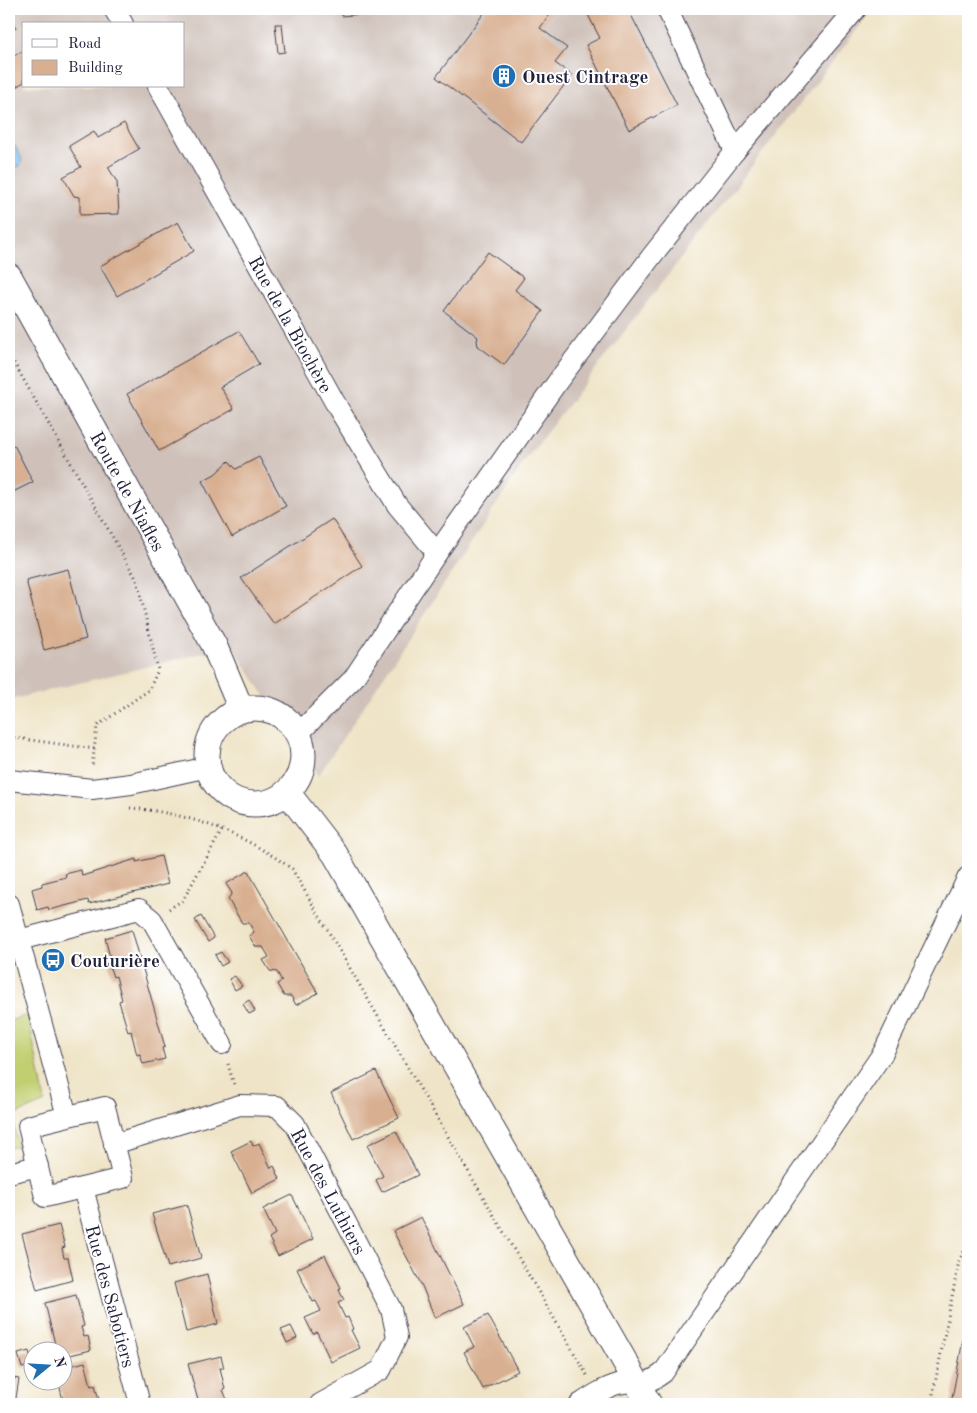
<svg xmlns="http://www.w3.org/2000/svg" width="977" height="1413" font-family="'Old Standard TT',serif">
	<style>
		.industrial { fill: #cfc1ba; fill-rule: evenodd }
		.green { fill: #c2cf71; stroke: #727856 }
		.water { fill: #77bdee; stroke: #4c7094 }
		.building { fill: #d8af90 }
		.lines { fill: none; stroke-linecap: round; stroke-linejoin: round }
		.minor-casing { stroke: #413f50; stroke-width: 22 }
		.tertiary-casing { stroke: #413f50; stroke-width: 27 }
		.path { stroke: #413f50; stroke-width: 3; stroke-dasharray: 1 4; stroke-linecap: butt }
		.minor { stroke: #fff; stroke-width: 20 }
		.tertiary { stroke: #fff; stroke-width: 25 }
		.labels { text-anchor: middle; stroke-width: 4; stroke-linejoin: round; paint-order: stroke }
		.poi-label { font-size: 19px; font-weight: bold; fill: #22223b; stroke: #fff; text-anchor: start }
		.street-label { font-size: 19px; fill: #22223b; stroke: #fff }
	</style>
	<rect width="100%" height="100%" fill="#fff"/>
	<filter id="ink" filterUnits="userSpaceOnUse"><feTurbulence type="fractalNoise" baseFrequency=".02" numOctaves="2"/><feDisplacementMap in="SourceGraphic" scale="10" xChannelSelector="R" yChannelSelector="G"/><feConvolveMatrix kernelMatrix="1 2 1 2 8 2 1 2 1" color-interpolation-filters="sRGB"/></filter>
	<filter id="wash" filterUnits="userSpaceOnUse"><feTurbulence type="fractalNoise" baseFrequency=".0096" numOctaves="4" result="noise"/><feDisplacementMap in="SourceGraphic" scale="20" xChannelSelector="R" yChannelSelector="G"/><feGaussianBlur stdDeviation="1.12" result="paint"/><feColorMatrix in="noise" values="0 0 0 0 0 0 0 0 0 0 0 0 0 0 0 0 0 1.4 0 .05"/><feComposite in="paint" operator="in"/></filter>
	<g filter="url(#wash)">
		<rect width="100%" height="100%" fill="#efe4c7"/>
		<!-- industrial -->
		<path class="industrial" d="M 9,9 L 873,9 L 527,458 L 318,776 L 232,646 L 9,700 ZM 24,24 L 184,24 L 184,86 L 24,86 Z"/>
		<!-- green -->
		<polygon class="green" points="28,1015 45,1102 12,1116 18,1146 9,1148 9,1021"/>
		<!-- water -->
		<polygon class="water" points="9,142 15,146 22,159 20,166 9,168"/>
		<g id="blocks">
			<!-- building -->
			<g class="building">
				<polygon points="341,9 399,9 399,10 342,16"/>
				<polygon points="487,9 554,9 540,28 567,48 555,63 572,75 521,142 436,77"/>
				<polygon points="585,9 628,9 677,105 629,130 586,45 600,38"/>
				<polygon points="9,14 16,28 9,33"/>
				<polygon points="275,24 282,24 285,52 278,53"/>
				<polygon points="24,50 24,82 9,91 9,59"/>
				<polygon points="124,123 139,149 108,167 117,182 119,214 80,215 80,197 74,196 63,177 81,167 69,146 94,131 98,138"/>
				<polygon points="178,222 194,251 117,296 100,266"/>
				<polygon points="488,252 524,278 515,290 543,311 504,365 478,346 477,341 478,337 444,311"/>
				<polygon points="239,331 259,364 220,387 234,409 159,451 127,394"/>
				<polygon points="14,445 33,482 9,494 9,448"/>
				<polygon points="259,457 286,506 232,537 202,481 215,474 229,461 236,469"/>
				<polygon points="332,519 362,566 274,624 241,578"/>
				<polygon points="68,569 86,639 44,650 26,580"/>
				<polygon points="161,856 168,884 89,904 88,900 49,910 48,907 37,910 32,889 42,886 42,883 66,877 65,874 81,870 82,876 136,859 136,862"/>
				<polygon points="248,871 318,993 296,1005 291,996 284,996 277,984 282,981 277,972 270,971 263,960 269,957 263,947 256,947 249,936 254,932 249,923 242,923 228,899 232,893 226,884"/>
				<polygon points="201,916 214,938 208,942 195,920"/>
				<polygon points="132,930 165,1047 162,1048 165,1059 143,1064 140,1054 137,1055 131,1031 128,1032 119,1001 122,1000 116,976 113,977 108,962 111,961 105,938"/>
				<polygon points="221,952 228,962 221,966 215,955"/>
				<polygon points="235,976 242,986 235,990 229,979"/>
				<polygon points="249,1000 255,1011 249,1014 243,1004"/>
				<polygon points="376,1071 399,1118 353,1139 331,1093"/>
				<polygon points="396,1131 418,1175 382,1192 376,1180 383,1176 367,1145"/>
				<polygon points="251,1141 253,1146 259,1143 271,1168 274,1166 280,1179 252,1193 231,1151"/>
				<polygon points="292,1195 313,1239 278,1256 269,1238 275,1234 263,1209"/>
				<polygon points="187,1205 201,1258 168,1267 152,1214"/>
				<polygon points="421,1217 464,1304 435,1318 422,1286 393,1231"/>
				<polygon points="59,1225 65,1247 62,1248 64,1258 68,1258 73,1280 37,1290 22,1234"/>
				<polygon points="325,1255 341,1288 339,1290 344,1300 338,1303 345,1318 348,1317 353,1329 351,1330 360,1348 331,1362 317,1332 313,1334 305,1318 321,1311 316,1301 313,1302 297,1269"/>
				<polygon points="207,1274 218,1324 186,1332 174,1283"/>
				<polygon points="76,1295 84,1326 81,1327 84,1337 88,1336 91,1350 62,1357 62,1350 50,1350 48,1346 55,1344 45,1303"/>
				<polygon points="488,1315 518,1371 483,1389 464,1352 474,1347 464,1327"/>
				<polygon points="967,1318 968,1404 951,1404"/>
				<polygon points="291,1326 297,1338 287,1343 281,1330"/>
				<polygon points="29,1351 32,1365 22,1368 18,1354"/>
				<polygon points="221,1356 224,1368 220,1368 225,1389 223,1390 229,1404 199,1404 188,1364"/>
				<polygon points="85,1362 91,1386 95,1385 100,1404 64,1404 58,1380 62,1380 62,1368"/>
				<polygon points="9,1377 19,1379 15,1404 9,1404"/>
			</g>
		</g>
	</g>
	<g filter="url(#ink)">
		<use href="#blocks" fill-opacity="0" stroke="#413f50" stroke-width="1"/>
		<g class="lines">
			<!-- minor casing -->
			<g class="minor-casing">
				<g id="minor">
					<polyline points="114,9 123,24"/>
					<polyline points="667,9 735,151"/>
					<polyline points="158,86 338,408 397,505 437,553"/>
					<polyline points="298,734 353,679 437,553 558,381 651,257 735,151 856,9"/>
					<polyline points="9,780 92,789 131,784 208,767"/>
					<polyline points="9,904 67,1116"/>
					<polyline points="19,940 139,909 152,920 222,1044"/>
					<polygon points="105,1107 123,1178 45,1197 28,1126"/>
					<polyline points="114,1144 240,1105 277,1106 295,1124 391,1309 397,1337 381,1370 320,1404"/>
					<polyline points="9,1173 38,1166"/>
					<polyline points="83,1188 140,1404"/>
					<path d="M 580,1404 C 592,1396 604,1388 618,1384 C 640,1379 641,1389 663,1373 L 883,1053 L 968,877"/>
				</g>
			</g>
			<!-- tertiary casing -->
			<g class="tertiary-casing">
				<g id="tertiary">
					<polyline points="9,276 214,645 241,709"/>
					<circle cx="255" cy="756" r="48"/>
					<polyline points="287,792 335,854 649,1404"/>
				</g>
			</g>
			<!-- path -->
			<g class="path">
				<polyline points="9,354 137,580 158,670 149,690 97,726 92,767"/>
				<polyline points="9,737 95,749"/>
				<path d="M 130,808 C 190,813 244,834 292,869 L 587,1375"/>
				<polyline points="169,909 183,900 222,830"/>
				<polyline points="228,1064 234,1085"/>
				<polyline points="931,1404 959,1261 968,1243"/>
			</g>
			<!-- minor -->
			<use href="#minor" class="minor"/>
			<!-- tertiary -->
			<use href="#tertiary" class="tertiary"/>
		</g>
	</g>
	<!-- icons -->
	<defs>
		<g id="building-disc" transform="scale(1.25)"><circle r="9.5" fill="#1f6fb2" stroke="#fff"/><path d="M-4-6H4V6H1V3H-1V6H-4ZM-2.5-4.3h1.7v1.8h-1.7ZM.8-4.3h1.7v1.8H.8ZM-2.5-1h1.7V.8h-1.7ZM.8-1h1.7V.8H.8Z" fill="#fff"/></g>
		<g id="bus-disc" transform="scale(1.25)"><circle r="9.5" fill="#1f6fb2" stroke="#fff"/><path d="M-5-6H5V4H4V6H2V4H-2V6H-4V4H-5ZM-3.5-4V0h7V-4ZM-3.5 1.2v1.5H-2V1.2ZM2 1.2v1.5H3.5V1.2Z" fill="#fff"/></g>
	</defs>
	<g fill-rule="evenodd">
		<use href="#building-disc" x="504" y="76"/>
		<use href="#bus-disc" x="53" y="960"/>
	</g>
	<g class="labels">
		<!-- poi labels -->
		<g class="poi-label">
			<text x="522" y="83">Ouest Cintrage</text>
			<text x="70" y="967">Couturière</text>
		</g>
		<!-- street labels -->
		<g class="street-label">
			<text transform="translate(291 324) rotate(61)" y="7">Rue de la Biochère</text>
			<text transform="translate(128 491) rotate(61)" y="7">Route de Niafles</text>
			<text transform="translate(329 1191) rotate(62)" y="7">Rue des Luthiers</text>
			<text transform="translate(111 1296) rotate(75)" y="7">Rue des Sabotiers</text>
		</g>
	</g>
	<!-- margin -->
	<rect width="977" height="1413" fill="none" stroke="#fff" stroke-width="30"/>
	<!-- legend -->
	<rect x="22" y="22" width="162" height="65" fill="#ffffff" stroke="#a7a7b1"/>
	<rect x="32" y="39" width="25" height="8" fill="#ffffff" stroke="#a7a7b1"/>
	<text x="68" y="48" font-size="15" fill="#22223b">Road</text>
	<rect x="32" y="60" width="25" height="15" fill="#d8af90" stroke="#a7a7b1"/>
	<text x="68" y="72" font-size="15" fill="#22223b">Building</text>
	<!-- north arrow -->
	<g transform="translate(48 1366) rotate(72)"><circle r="24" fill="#ffffff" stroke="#a7a7b1"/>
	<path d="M0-4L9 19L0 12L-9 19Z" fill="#1f6fb2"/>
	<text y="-8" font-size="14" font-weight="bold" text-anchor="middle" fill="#22223b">N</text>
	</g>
</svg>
